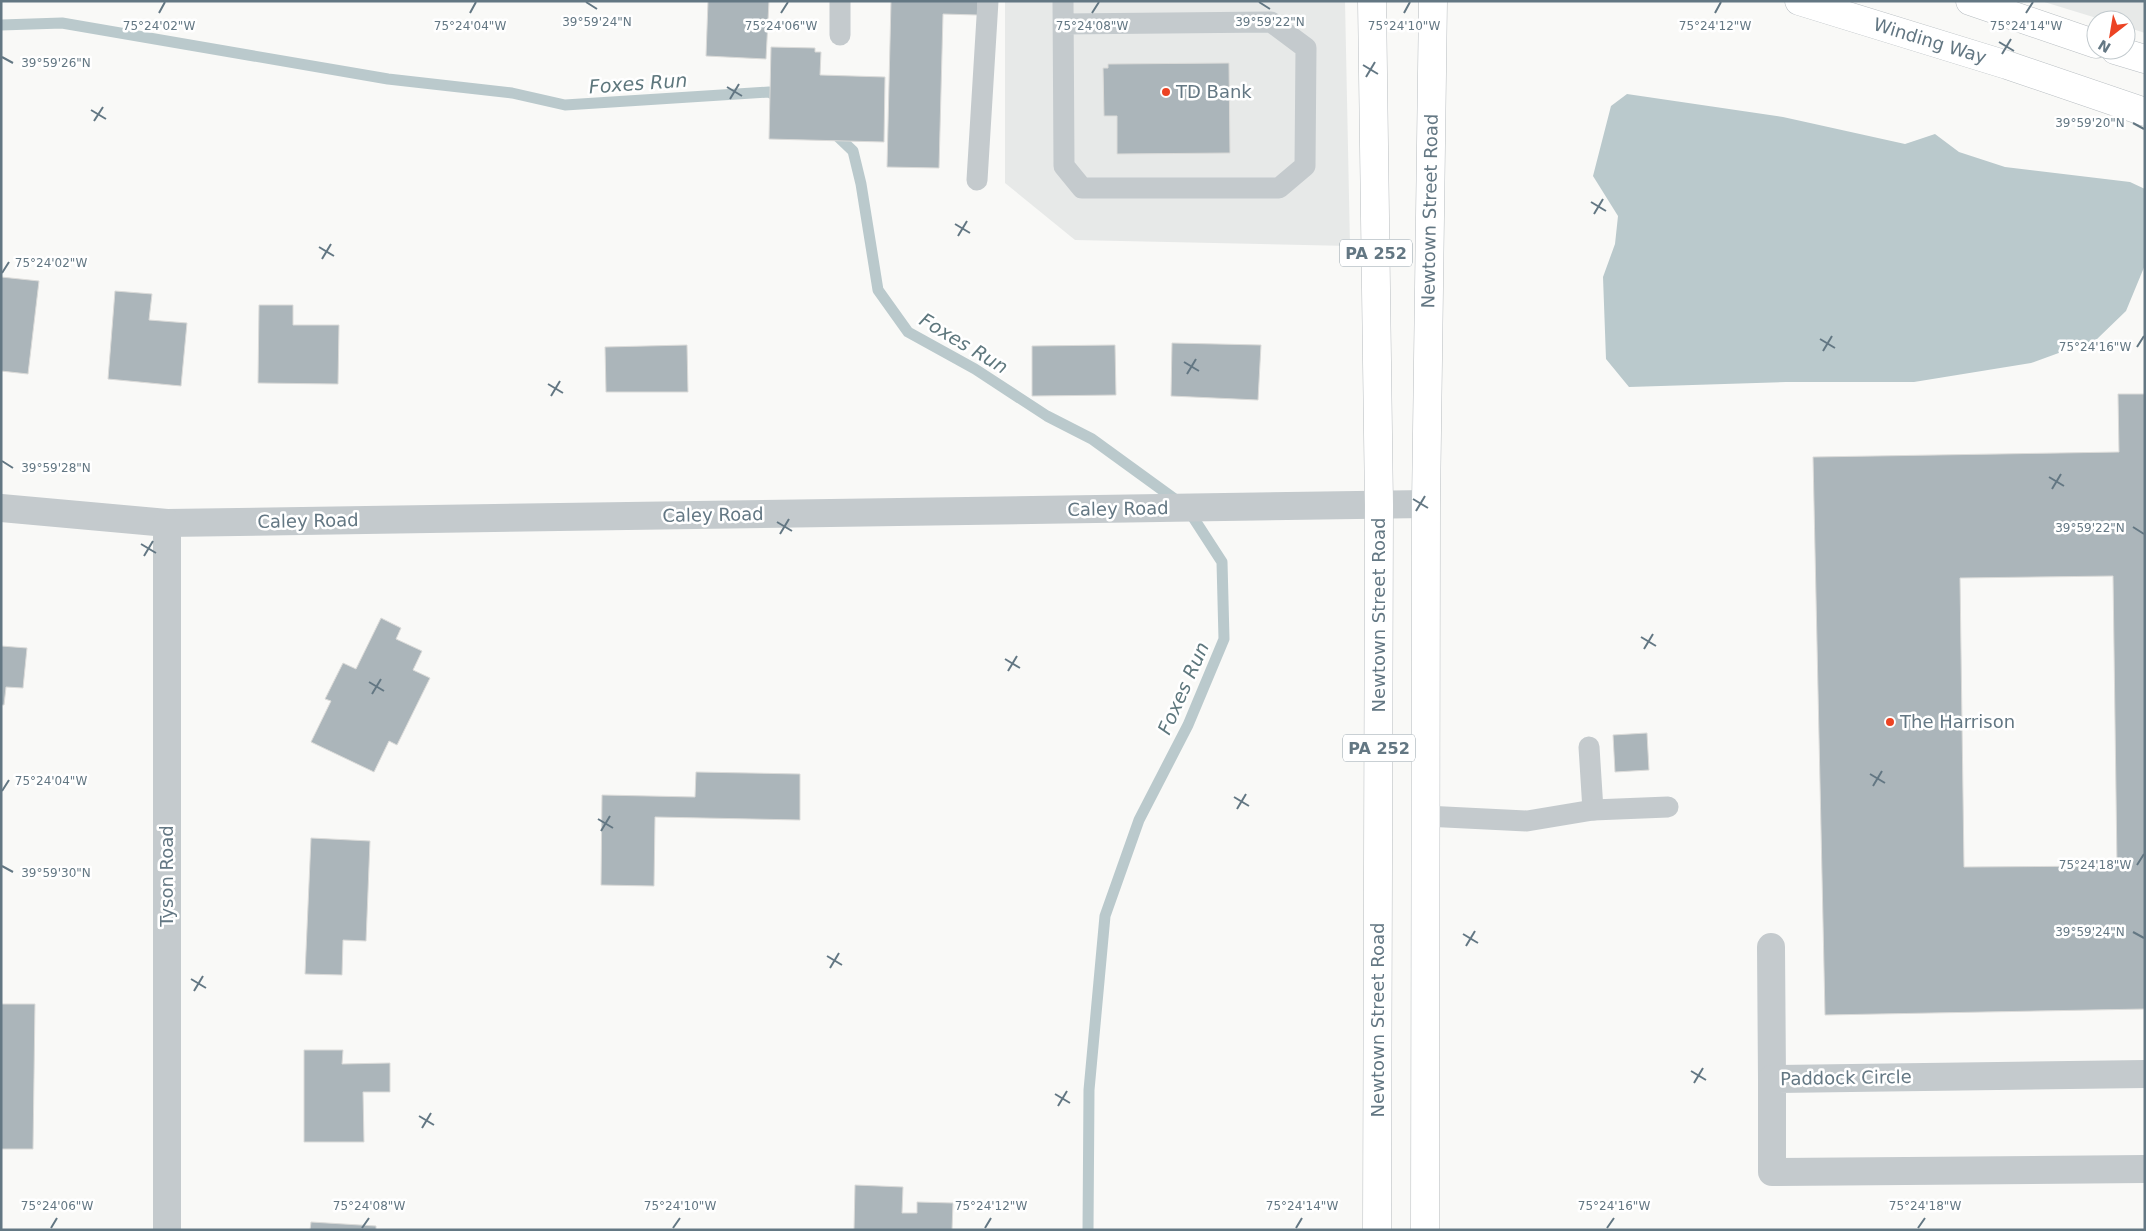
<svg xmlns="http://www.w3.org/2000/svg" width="2146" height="1231" font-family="'DejaVu Sans',sans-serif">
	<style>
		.built { fill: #e7e9e8 }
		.water { fill: #bac9cc }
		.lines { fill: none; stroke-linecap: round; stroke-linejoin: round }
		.stream { stroke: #bac9cc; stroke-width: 11 }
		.building { fill: #abb5ba; stroke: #dbdbd9; fill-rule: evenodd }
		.secondary-casing { stroke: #b7bdc1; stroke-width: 29 }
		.primary-casing { stroke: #b8bdc0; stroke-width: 29 }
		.lane { stroke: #c4cacd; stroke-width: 21 }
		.street { stroke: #c4cacd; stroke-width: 28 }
		.secondary { stroke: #fff; stroke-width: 28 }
		.primary { stroke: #fff; stroke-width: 28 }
		.ticks { fill: none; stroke: #637783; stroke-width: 2 }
		.poi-dot { fill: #ec4323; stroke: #fff; stroke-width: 2 }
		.labels { text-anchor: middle; stroke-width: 5; stroke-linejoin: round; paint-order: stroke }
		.shield { fill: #fff; stroke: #92a0a8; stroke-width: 1 }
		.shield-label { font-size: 16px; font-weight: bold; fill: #637783 }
		.street-label { font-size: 18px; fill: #637783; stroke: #fff }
		.poi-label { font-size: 18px; fill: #637783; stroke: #fff; text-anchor: start }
		.water-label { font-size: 19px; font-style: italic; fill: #5e777d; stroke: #fff }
		.ticks-label { font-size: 12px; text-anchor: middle; fill: #637783; stroke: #fff; stroke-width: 5; stroke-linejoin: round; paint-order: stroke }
	</style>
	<rect width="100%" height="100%" fill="#f9f9f7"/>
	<!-- built -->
	<g class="built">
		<polygon points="1005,1 1345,1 1350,246 1075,240 1005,183"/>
		<polygon points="2041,1 2145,1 2145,33 2126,27 2126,20 2103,20"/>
	</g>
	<!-- water -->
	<polygon class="water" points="1627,94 1783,117 1905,144 1935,134 1959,152 2005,167 2130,182 2145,189 2145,265 2126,311 2097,339 2031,363 1914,382 1786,382 1629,387 1606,359 1603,277 1615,244 1618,216 1593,176 1611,106"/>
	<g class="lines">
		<!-- stream -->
		<g class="stream">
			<polyline points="1,25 62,23 388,79 512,93 565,105 769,92 783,100"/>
			<polyline points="832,131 853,151 861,184 878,290 908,332 975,369 1047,416 1092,439 1187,508 1222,562 1224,639 1188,725 1139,820 1105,916 1089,1090 1088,1230"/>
		</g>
	</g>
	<!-- building -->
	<g class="building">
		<polygon points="708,1 769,1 766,59 706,56"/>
		<polygon points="891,1 978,1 978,15 943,14 939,168 887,167"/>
		<polygon points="771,47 815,48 815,52 821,52 820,75 885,77 884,142 769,139"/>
		<polygon points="1229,63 1230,153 1117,154 1117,116 1104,116 1103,68 1108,68 1108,64"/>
		<polygon points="1,277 39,281 28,374 1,371"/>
		<polygon points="115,291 152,294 149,320 187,323 181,386 108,379"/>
		<polygon points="259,305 293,305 293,325 339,325 338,384 258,383"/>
		<polygon points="1172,343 1261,345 1258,400 1171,396"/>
		<polygon points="687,345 688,392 606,392 605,347"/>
		<polygon points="1115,345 1116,395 1032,396 1032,346"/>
		<path d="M 2118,394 L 2145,394 L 2145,1009 L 1825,1015 L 1813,457 L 2119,452 ZM 2113,576 L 2117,866 L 1964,867 L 1960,578 Z"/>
		<polygon points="381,618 401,628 396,639 422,651 413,670 430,678 397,745 389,741 374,772 311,742 331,701 325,699 343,663 356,669"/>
		<polygon points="1,646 27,648 23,688 6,687 4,705 1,705"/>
		<polygon points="1647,733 1649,770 1615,772 1613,735"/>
		<polygon points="696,772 800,774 800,820 655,817 654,886 601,885 602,795 695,797"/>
		<polygon points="311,838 370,841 366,941 343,940 342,975 305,974"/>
		<polygon points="1,1004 35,1004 33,1149 1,1149"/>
		<polygon points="304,1050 343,1050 342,1064 390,1063 390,1092 363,1092 364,1142 304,1142"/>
		<polygon points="855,1185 903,1187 902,1213 917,1213 917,1202 953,1203 952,1230 854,1230"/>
		<polygon points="311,1222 376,1226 376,1230 310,1230"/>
	</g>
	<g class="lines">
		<!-- secondary casing -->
		<g class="secondary-casing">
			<g id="secondary">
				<polyline points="1799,1 2007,65 2145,112"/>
				<polyline points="1970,1 2096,44"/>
				<polyline points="2115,50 2145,59"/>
			</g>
		</g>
		<!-- primary casing -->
		<g class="primary-casing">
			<g id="primary">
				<polyline points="1372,1 1379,505 1377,1230"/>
				<polyline points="1425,1230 1426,504 1433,1"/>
			</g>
		</g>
		<!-- lane -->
		<g class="lane">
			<polyline points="1063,1 1064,166 1082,188 1279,188 1305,166 1306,48 1271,22 1063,24"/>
			<polyline points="840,35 840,1"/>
			<polyline points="977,180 988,1"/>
			<polyline points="1589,747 1593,810"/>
			<polyline points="1425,816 1527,821 1593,810 1668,807"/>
		</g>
		<!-- street -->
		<g class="street">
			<polyline points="1,508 167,523 1426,504"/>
			<polyline points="1771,947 1772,1079"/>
			<polyline points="2145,1074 1772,1079 1772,1172 2145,1169"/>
			<polyline points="167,1230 167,523"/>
		</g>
		<!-- secondary -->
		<use href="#secondary" class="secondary"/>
		<!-- primary -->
		<use href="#primary" class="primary"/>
	</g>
	<!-- ticks -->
	<path class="ticks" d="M 586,2 L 597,9M 1259,2 L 1270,9M 159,13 L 165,2M 470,13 L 476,2M 781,13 L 788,2M 1092,13 L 1099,2M 1404,13 L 1410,2M 1715,13 L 1721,2M 2026,13 L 2033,2M 1999,42 L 2014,51M 2002,54 L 2011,39M 2,57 L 13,63M 1363,65 L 1378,74M 1366,77 L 1375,62M 727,87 L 742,96M 730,99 L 739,84M 91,110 L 106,119M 94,121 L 103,107M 2133,123 L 2144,129M 1591,202 L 1606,211M 1594,214 L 1603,199M 955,224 L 970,233M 958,236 L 967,221M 319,247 L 334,256M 322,259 L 331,244M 2,273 L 9,262M 1820,339 L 1835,348M 2137,347 L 2144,336M 1823,351 L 1832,336M 1184,362 L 1199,371M 1187,374 L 1196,359M 548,384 L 563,393M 551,396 L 560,381M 2,461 L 13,468M 2049,477 L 2064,486M 2052,489 L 2061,474M 1413,499 L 1428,508M 1416,511 L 1425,496M 777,522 L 792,531M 2133,527 L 2144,534M 780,534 L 789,519M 141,544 L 156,553M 144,556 L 153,541M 1641,637 L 1656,646M 1644,649 L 1653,634M 1005,659 L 1020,668M 1008,671 L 1017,656M 369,682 L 384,691M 372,694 L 381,679M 1870,774 L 1885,783M 1873,786 L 1882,771M 2,791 L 9,780M 1234,797 L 1249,806M 1237,809 L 1246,794M 598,819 L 613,828M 601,831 L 610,816M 2137,865 L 2144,854M 2,866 L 13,872M 2133,932 L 2144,938M 1463,934 L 1478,943M 1466,946 L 1475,931M 827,956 L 842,965M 830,968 L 839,953M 191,979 L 206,988M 194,991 L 203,976M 1691,1071 L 1706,1080M 1694,1083 L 1703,1068M 1055,1094 L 1070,1103M 1058,1106 L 1067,1091M 419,1116 L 434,1125M 422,1128 L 431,1113M 51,1228 L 57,1218M 362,1228 L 369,1218M 673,1228 L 680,1218M 985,1228 L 991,1218M 1296,1228 L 1302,1218M 1607,1228 L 1614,1218M 1918,1228 L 1925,1218"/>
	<!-- markers -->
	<g class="poi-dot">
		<circle cx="1166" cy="92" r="5"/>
		<circle cx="1890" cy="722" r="5"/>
	</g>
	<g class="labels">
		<!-- shield labels -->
		<g class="shield">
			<rect x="1340" y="239.5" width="72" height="27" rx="4"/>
			<rect x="1343" y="734.5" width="72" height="27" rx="4"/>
		</g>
		<g class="shield-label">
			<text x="1376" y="259">PA 252</text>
			<text x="1379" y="754">PA 252</text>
		</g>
		<!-- street labels -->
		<g class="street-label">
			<text transform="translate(1930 41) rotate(17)" y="6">Winding Way</text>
			<text transform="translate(1430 211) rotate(-89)" y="6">Newtown Street Road</text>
			<text transform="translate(1118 509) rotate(-1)" y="6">Caley Road</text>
			<text transform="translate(713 515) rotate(-1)" y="6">Caley Road</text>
			<text transform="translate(308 521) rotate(-1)" y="6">Caley Road</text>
			<text transform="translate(1379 615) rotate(-90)" y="6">Newtown Street Road</text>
			<text transform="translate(167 876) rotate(-90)" y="6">Tyson Road</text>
			<text transform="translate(1378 1020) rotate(-90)" y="6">Newtown Street Road</text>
			<text transform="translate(1846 1078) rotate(-1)" y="6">Paddock Circle</text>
		</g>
		<!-- poi labels -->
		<g class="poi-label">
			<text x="1176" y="98">TD Bank</text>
			<text x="1900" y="728">The Harrison</text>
		</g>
		<!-- water labels -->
		<g class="water-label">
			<text transform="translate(638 83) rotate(-4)" y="7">Foxes Run</text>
			<text transform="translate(964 343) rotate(31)" y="7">Foxes Run</text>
			<text transform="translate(1183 688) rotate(-66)" y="7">Foxes Run</text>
		</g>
	</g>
	<g class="ticks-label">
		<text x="597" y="26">39°59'24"N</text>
		<text x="1270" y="26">39°59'22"N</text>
		<text x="2026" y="30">75°24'14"W</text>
		<text x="159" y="30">75°24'02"W</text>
		<text x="470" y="30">75°24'04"W</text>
		<text x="781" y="30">75°24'06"W</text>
		<text x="1092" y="30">75°24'08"W</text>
		<text x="1404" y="30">75°24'10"W</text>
		<text x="1715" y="30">75°24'12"W</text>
		<text x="56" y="67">39°59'26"N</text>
		<text x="2090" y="127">39°59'20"N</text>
		<text x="51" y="267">75°24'02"W</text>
		<text x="2095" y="351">75°24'16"W</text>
		<text x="56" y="472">39°59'28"N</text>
		<text x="2090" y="532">39°59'22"N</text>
		<text x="51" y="785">75°24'04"W</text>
		<text x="2095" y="869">75°24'18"W</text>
		<text x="56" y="877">39°59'30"N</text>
		<text x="2090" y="936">39°59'24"N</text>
		<text x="57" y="1210">75°24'06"W</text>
		<text x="369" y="1210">75°24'08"W</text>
		<text x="680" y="1210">75°24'10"W</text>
		<text x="991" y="1210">75°24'12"W</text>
		<text x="1302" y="1210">75°24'14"W</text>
		<text x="1614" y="1210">75°24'16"W</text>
		<text x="1925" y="1210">75°24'18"W</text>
	</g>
	<!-- border -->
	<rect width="2146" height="1231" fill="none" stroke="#637783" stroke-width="5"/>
	<!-- north arrow -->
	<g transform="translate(2111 35) rotate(211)"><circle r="24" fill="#ffffff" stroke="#c1c9cd"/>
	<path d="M0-4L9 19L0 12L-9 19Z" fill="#ec4323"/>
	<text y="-8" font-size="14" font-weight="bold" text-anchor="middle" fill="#637783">N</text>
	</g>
</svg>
